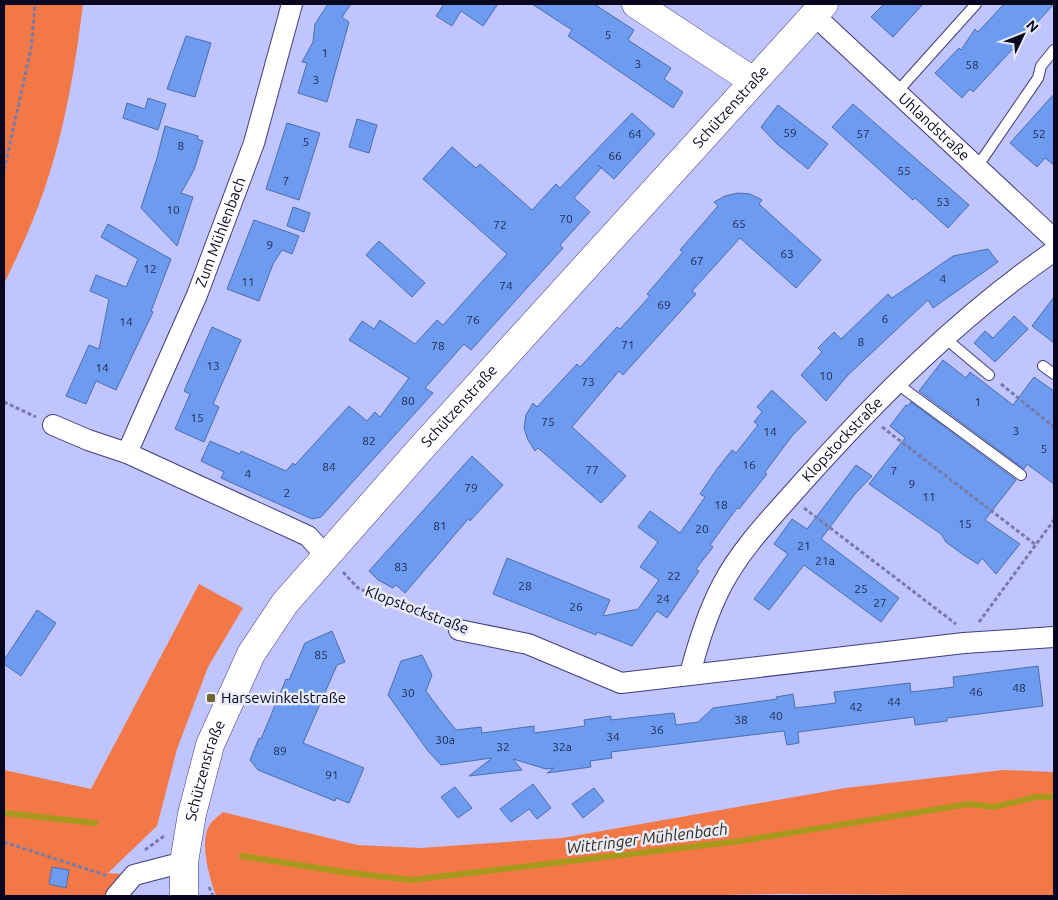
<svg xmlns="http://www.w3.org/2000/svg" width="1058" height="900" font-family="Ubuntu,sans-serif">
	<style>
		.green { fill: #f37847 }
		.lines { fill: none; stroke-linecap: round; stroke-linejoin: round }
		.stream { stroke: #a8981b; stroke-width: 6 }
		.building { fill: #6c9bef; stroke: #4d6fab }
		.lane-casing { stroke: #3f3e7c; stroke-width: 12 }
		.street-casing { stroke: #3f3e7c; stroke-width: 22 }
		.secondary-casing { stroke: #3f3e7c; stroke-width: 29 }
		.path { stroke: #787aa8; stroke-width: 3; stroke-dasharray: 4 2.5; stroke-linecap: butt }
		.lane { stroke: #fff; stroke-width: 10 }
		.street { stroke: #fff; stroke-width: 20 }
		.secondary { stroke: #fff; stroke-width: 28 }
		.poi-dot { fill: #6f6834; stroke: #e8e9f9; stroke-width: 2 }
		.labels { text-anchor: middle; stroke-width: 5; stroke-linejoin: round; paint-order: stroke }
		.number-label { font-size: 12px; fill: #222c54 }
		.street-label { font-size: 15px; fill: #090720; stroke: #e8e9f9 }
		.poi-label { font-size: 15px; fill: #090720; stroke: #e8e9f9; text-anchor: start }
		.water-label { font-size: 16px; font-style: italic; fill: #312e16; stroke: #e8e9f9 }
	</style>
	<rect width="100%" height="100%" fill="#c0c4ff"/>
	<!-- green -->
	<g class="green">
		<path d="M 4,4 L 83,4 C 74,77 61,153 32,222 C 24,243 13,264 4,284 Z"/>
		<polygon points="199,584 243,608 208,667 177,749 157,826 108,873 134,875 116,896 4,896 4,770 91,789"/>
		<path d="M 1003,770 L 1054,772 L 1054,896 L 783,894 L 668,896 L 216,896 C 210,879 199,843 209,826 C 211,821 219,816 223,812 L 357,845 L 420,848 L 562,838 L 845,788 Z"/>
	</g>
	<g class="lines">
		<!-- stream -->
		<g class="stream">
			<polyline points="4,813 95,823"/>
			<polyline points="242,856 343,872 411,880 740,841 969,804 994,807 1036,797 1054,797"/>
		</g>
	</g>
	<!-- building -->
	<g class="building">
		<polygon points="328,4 351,4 342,17 349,22 327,102 298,93 307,63 302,62 313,42 315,24"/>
		<polygon points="444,4 498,4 483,26 461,11 452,26 436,16"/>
		<polygon points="532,4 594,4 634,30 628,40 671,68 664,79 683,92 673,108 568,36 572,30"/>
		<polygon points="884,4 923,4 893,37 871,17"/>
		<polygon points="1004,4 1054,4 973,92 970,89 962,98 935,73 959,48 961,50 975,29 978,32"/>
		<polygon points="186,36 211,43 195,97 167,89"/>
		<polygon points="1054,94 1054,165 1045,158 1037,167 1010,143"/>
		<polygon points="148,98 166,104 158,130 123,118 127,103 145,109"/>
		<polygon points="853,104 969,205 948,228 915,198 913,200 832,127"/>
		<polygon points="778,105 828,144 808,169 777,144 761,127"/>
		<polygon points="632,113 655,134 614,179 598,165 601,168 574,198 590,212 560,245 563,248 471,350 464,344 425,388 433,393 321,517 312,519 221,478 224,472 201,461 210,441 240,454 241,451 286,471 293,463 295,465 349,406 367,421 375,412 380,417 409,378 349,340 362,321 374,329 380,320 415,344 437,320 443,325 507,254 423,179 452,147 476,168 480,164 532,210 556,184 560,188"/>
		<polygon points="357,119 377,125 369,153 349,147"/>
		<polygon points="287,123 320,133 299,200 266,189"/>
		<polygon points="165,126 198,136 197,139 203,141 194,170 181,193 193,197 177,246 141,208 157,158"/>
		<polygon points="738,193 750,194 762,200 759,204 821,260 796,288 740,238 692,291 696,294 623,375 619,371 572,427 626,476 601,503 538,448 535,451 528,440 524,428 526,415 533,403 537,407 577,364 580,367 617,327 620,329 650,296 647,294 683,252 680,250 718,206 714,202 725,196"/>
		<polygon points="293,207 310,213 304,232 287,226"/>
		<polygon points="254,220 299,236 292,254 282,250 273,264 259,301 227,289"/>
		<polygon points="108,224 171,259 151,311 153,312 116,390 96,381 86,404 66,396 89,345 99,349 109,299 90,291 96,275 126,287 138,259 101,237"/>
		<polygon points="379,241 425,283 412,297 366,255"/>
		<polygon points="988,249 998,262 933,308 928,300 848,375 826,401 801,375 822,352 818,348 834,332 841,339 888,294 892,298 953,256"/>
		<polygon points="1054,297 1054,343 1032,326"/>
		<polygon points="1014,316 1028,329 995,362 974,343 985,331 993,338"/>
		<polygon points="212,327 241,340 213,404 219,407 204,442 175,429 190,394 184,391"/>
		<polygon points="943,360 966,378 970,372 1013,405 1034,377 1054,391 1054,484 1027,464 1024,469 919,391"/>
		<polygon points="772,390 806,422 792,436 765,472 767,474 739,509 737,508 710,545 713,547 696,569 699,571 667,618 657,611 632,646 597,632 596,635 493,594 507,558 610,600 603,616 638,609 659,580 640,567 658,542 638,527 650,511 680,533 705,497 700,494 717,469 732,450 736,453 758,425 754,422 762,412 757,407"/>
		<polygon points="911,402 1016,480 985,520 1020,544 996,574 982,558 978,564 965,556 946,542 941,534 869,484 905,438 890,426 906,405 908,406"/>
		<polygon points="472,456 503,485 470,521 469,518 405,593 396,585 393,588 378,580 369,571"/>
		<polygon points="856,465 872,476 855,494 821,539 899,598 881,622 804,565 769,610 754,599 788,554 774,544 792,519 807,529"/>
		<polygon points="37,610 56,623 21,676 4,664 4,660"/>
		<polygon points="332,631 345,662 337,665 303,743 364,768 349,803 336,798 335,801 258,770 250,760 259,738 261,739 286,679 289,680 305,643"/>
		<polygon points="422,655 432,675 426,691 440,710 456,730 481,727 482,733 534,726 534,733 585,726 584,720 611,716 611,720 674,713 676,725 698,722 713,708 777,699 776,697 793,694 795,708 836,703 834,692 910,683 911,692 954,687 953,677 1038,666 1043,706 947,718 947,721 915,725 914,717 798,732 799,743 787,745 784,731 611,752 612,758 590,761 591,767 547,773 554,768 546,769 513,759 522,770 469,776 492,758 441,765 428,751 388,695 401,661"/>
		<polygon points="533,784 551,808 537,819 529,809 511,822 500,809"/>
		<polygon points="455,787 472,808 458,818 441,797"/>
		<polygon points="594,788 604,801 583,818 572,804"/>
		<polygon points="52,867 69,870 66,888 49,884"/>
	</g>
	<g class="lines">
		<!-- lane casing -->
		<g class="lane-casing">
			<g id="lane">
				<polyline points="897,92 976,4"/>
				<polyline points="977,167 1038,78 1041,66 1054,50"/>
				<polyline points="946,339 989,375"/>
				<polyline points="1043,366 1054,374"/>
				<polyline points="896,383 1021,475"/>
			</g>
		</g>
		<!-- street casing -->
		<g class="street-casing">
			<g id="street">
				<path id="s1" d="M 814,15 L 1054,239"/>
				<polyline points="53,425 88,440 127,453 308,536 326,556"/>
				<path id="s2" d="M 127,453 L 197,295 L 254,143 L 292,4"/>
				<polyline points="459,630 528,644 621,683 964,643 1054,637"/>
				<path id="s3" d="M 690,674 C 698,643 707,614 722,585 C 742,547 773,516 801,484 C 877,399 960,316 1054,251"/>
				<polyline points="116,896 134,875 184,862"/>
			</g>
		</g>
		<!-- secondary casing -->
		<g class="secondary-casing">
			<g id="secondary">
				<polyline points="636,4 753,81"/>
				<path id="s4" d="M 184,896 L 184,862 L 192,814 L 210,745 L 251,654 L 285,603 L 424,445 L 824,4"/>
			</g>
		</g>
		<!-- path -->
		<g class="path">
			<polyline points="4,170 31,49 35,4"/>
			<polyline points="1001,384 1054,427"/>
			<polyline points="4,402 36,417"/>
			<polyline points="882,427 1036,545"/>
			<polyline points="804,508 956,624"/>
			<polyline points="343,572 358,588 441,622"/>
			<polyline points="979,622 1054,520"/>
			<polyline points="4,842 108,876"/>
			<polyline points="145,850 164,836"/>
			<polyline points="209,887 213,896"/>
		</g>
		<!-- lane -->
		<use href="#lane" class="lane"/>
		<!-- street -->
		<use href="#street" class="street"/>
		<!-- secondary -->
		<use href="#secondary" class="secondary"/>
	</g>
	<!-- markers -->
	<rect class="poi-dot" x="206" y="693" width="10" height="10" rx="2.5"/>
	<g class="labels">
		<!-- number labels -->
		<g class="number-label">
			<text x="608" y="39">5</text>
			<text x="325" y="57">1</text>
			<text x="638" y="68">3</text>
			<text x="972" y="69">58</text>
			<text x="316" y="84">3</text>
			<text x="790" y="137">59</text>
			<text x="635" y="138">64</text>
			<text x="863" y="138">57</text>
			<text x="1039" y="138">52</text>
			<text x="306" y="146">5</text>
			<text x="181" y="150">8</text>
			<text x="615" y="160">66</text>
			<text x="904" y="175">55</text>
			<text x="286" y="185">7</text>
			<text x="943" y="206">53</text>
			<text x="173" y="214">10</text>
			<text x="566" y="223">70</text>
			<text x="739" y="228">65</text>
			<text x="500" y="229">72</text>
			<text x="270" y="249">9</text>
			<text x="787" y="258">63</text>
			<text x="697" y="265">67</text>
			<text x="150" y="273">12</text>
			<text x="943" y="283">4</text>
			<text x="248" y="286">11</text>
			<text x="506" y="290">74</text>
			<text x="664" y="309">69</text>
			<text x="885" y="323">6</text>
			<text x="473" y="324">76</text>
			<text x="126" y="326">14</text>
			<text x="861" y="346">8</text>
			<text x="628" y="349">71</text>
			<text x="438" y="350">78</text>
			<text x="213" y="370">13</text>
			<text x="102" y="372">14</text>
			<text x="826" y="380">10</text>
			<text x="588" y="386">73</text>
			<text x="408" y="405">80</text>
			<text x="978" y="406">1</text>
			<text x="197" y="422">15</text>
			<text x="548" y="426">75</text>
			<text x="1016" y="435">3</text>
			<text x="770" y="436">14</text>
			<text x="369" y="445">82</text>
			<text x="1044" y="453">5</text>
			<text x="749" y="469">16</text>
			<text x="329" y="471">84</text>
			<text x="592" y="474">77</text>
			<text x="894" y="475">7</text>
			<text x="248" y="478">4</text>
			<text x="912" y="488">9</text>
			<text x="471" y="492">79</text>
			<text x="287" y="497">2</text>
			<text x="929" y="501">11</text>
			<text x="721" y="509">18</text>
			<text x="965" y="528">15</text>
			<text x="440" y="530">81</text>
			<text x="702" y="533">20</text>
			<text x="804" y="550">21</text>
			<text x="825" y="565">21a</text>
			<text x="401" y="571">83</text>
			<text x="674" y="580">22</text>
			<text x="525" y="590">28</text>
			<text x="861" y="593">25</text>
			<text x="663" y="603">24</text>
			<text x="880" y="607">27</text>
			<text x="576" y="611">26</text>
			<text x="321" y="659">85</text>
			<text x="1019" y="692">48</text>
			<text x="976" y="696">46</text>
			<text x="408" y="697">30</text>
			<text x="894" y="706">44</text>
			<text x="856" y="711">42</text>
			<text x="776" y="720">40</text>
			<text x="741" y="724">38</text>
			<text x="657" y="734">36</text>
			<text x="613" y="741">34</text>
			<text x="445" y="744">30a</text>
			<text x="503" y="751">32</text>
			<text x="562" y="751">32a</text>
			<text x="280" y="755">89</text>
			<text x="332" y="779">91</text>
		</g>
		<!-- street labels -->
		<g class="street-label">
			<text dy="5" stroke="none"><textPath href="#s4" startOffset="982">Schützenstraße</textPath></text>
			<text dy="5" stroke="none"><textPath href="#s1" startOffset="164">Uhlandstraße</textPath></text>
			<text dy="5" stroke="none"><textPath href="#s2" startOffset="240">Zum Mühlenbach</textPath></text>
			<text dy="5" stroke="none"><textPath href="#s4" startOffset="578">Schützenstraße</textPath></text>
			<text dy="5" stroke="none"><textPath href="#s3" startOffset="284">Klopstockstraße</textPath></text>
			<text transform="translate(417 610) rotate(21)" y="5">Klopstockstraße</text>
			<text dy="5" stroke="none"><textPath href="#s4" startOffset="128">Schützenstraße</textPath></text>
		</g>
		<!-- poi labels -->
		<g class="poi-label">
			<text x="221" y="703">Harsewinkelstraße</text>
		</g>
		<!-- water labels -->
		<g class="water-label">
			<text transform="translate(647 838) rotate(-7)" y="6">Wittringer Mühlenbach</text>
		</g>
	</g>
	<!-- border -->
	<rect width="1058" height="900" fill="none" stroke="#090720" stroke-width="10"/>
	<!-- north arrow -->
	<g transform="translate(1023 35) rotate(47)" stroke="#e8e9f9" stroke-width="4" paint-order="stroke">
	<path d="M0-4L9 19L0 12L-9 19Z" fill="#090720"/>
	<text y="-8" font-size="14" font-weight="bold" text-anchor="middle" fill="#090720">N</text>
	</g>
</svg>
